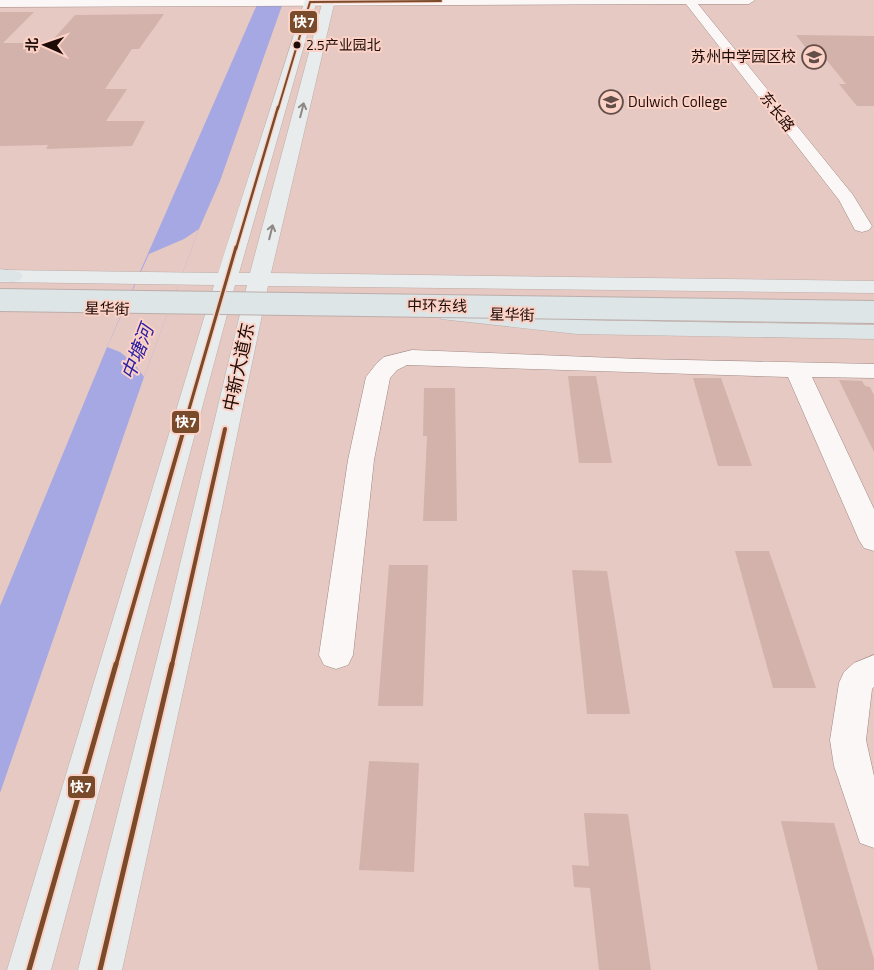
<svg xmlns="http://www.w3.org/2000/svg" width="874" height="970" font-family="'Titillium Web','Noto Sans SC',sans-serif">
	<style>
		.water { fill: #a6a8e4 }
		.pier { fill: #e6c9c2 }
		.building { fill: #d2b2aa }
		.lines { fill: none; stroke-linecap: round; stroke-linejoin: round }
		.minor-casing { stroke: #9d8883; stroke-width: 1 }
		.major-casing { stroke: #bcaeab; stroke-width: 1 }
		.highway-casing { stroke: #bcaeab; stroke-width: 1 }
		.minor { fill: #fbf7f6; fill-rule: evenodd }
		.major { fill: #e9eced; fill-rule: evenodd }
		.highway { fill: #dde5e7; fill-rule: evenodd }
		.highway-bridge-casing { stroke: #bcaeab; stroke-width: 24; stroke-linecap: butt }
		.highway-bridge { stroke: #dde5e7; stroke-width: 22 }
		.bus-1-far4-casing { stroke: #fcd1c6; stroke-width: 4 }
		.bus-1-far3-casing { stroke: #fcd1c6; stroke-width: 5 }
		.bus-1-far2-casing { stroke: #fcd1c6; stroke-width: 6 }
		.bus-1-far1-casing { stroke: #fcd1c6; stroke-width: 8 }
		.bus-1-casing { stroke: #fcd1c6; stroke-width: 9 }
		.bus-1-far4 { stroke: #7a4b2a; stroke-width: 2 }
		.bus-1-far3 { stroke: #7a4b2a; stroke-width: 2.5 }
		.bus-1-far2 { stroke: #7a4b2a; stroke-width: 3 }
		.bus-1-far1 { stroke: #7a4b2a; stroke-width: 4 }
		.bus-1 { stroke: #7a4b2a; stroke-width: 5 }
		.oneway { stroke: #8d8786 }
		.bus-dot { fill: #1c0b07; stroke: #fcd1c6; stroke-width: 2 }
		.labels { text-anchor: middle; stroke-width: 4; stroke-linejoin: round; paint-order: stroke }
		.far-bus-label { font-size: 14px; fill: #1c0b07; stroke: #fcd1c6; text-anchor: start }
		.far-poi-label { font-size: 15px; fill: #1c0b07; stroke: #fcd1c6; text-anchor: end }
		.far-street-label { font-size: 15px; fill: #1c0b07; stroke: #fcd1c6 }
		.street-label { font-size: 18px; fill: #1c0b07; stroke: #fcd1c6 }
		.water-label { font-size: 19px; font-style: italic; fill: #2c21a2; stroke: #fcd1c6 }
		.line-badge { stroke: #fcd1c6; stroke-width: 2 }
		.badge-label { font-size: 14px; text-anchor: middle; font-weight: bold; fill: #fff }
	</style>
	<rect width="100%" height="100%" fill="#e6c9c2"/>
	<!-- water -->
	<polygon class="water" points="259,0 284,0 220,181 199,229 144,377 0,793 0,606 107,347"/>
	<!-- pier -->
	<polygon class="pier" points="199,229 144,377 134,363 120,352 107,347 149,254 184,239"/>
	<!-- building -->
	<g class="building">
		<polygon points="0,12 34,12 3,43 50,43 75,15 164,14 139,49 132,49 105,89 127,89 106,121 145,121 132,146 46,149 48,145 0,146"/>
		<polygon points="796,35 874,36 874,106 857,106 839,84 846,84 820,52 809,52"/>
		<polygon points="568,376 596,376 612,463 579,463"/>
		<polygon points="693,378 721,378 752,466 718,466"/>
		<polygon points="839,380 862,381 865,386 870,387 874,395 874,452"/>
		<polygon points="424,388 455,388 457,521 423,521 427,436 423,436"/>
		<polygon points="735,551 769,551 816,688 773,688"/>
		<polygon points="389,565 428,565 423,706 378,706"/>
		<polygon points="572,570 607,571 630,714 587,714"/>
		<polygon points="369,761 419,763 414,872 359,870"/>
		<polygon points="584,813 628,814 651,970 599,970 590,888 574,887 572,865 589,866"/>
		<polygon points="781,821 834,823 874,959 874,970 818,970"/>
	</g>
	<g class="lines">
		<!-- minor casing -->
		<g class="minor-casing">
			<g id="minor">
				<polygon points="0,0 755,0 749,4 698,4 853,195 872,226 869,230 862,232 855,230 839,200 686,4 0,7"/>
				<polygon points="412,350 640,359 874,364 874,378 812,377 874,509 874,551 864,548 859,540 788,377 407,365 397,370 390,378 374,460 353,655 348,665 336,669 324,665 319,655 348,460 366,377 377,363 384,357"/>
				<polygon points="874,655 874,687 872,689 866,740 874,776 874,848 860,843 834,766 830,740 839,683 844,672 854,663"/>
			</g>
		</g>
		<!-- major casing -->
		<g class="major-casing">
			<polygon id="major" points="305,0 317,0 239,273 250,273 323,0 335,0 271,273 874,281 874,293 268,286 198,623 122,970 78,970 166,623 247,285 235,285 51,970 7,970 214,285 0,282 0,270 218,273"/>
		</g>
		<!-- highway casing -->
		<g class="highway-casing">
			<g id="highway">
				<polygon points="0,269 20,272 23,276 20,280 13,282 0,281"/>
				<polygon points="449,307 577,320 874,325 874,339 577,334 441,319 438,314 441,309"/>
			</g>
		</g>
		<!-- minor -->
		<use href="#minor" class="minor"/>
		<!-- major -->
		<use href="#major" class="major"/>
		<!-- highway -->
		<use href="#highway" class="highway"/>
		<!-- highway-bridge casing -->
		<g class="highway-bridge-casing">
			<polyline id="highway-bridge" points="0,300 874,312"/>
		</g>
		<!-- highway-bridge -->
		<use href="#highway-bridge" class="highway-bridge"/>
		<!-- bus-1-far4 casing -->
		<g class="bus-1-far4-casing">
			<polyline id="bus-1-far4" points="278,109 310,2 441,1"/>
		</g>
		<!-- bus-1-far3 casing -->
		<g class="bus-1-far3-casing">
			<polyline id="bus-1-far3" points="236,249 278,107"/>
		</g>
		<!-- bus-1-far2 casing -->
		<g class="bus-1-far2-casing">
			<polyline id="bus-1-far2" points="183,430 236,247"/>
		</g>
		<!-- bus-1-far1 casing -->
		<g class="bus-1-far1-casing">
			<g id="bus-1-far1">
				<polyline points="116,665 184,429"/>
				<polyline points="172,665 225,429"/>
			</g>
		</g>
		<!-- bus-1 casing -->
		<g class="bus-1-casing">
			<g id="bus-1">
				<polyline points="29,970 116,664"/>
				<polyline points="100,970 172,664"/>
			</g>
		</g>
		<!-- bus-1-far4 -->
		<use href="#bus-1-far4" class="bus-1-far4"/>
		<!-- bus-1-far3 -->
		<use href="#bus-1-far3" class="bus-1-far3"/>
		<!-- bus-1-far2 -->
		<use href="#bus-1-far2" class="bus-1-far2"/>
		<!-- bus-1-far1 -->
		<use href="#bus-1-far1" class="bus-1-far1"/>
		<!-- bus-1 -->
		<use href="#bus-1" class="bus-1"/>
	</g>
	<!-- one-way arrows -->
	<defs><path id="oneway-shaft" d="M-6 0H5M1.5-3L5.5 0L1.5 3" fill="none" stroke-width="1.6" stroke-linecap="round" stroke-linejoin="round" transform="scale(1.25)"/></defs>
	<g class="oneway">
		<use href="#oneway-shaft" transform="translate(302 110) rotate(-76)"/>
		<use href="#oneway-shaft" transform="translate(271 232) rotate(-76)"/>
	</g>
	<!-- icons -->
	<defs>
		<g id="school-ring" transform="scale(1.25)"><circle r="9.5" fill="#fcd1c6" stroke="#634e48" stroke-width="1.5"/><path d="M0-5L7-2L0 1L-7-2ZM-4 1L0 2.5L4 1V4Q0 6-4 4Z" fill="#634e48"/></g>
	</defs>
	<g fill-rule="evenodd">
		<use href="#school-ring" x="814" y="57"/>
		<use href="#school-ring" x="611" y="102"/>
	</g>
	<!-- markers -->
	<circle class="bus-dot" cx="297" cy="45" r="4.5"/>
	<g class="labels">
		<!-- far-bus labels -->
		<g class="far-bus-label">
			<text x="306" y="50">2.5产业园北</text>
		</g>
		<!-- far-poi labels -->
		<g class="far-poi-label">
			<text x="796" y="62">苏州中学园区校</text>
			<text x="628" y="107" text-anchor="start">Dulwich College</text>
		</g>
		<!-- far-street labels -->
		<g class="far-street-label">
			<text transform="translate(777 112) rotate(52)" y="5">东长路</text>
			<text transform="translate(437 306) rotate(1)" y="5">中环东线</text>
			<text transform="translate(107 309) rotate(1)" y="5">星华街</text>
			<text transform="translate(512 315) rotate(1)" y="5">星华街</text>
		</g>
		<!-- street labels -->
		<g class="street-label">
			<text transform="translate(239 367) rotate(-78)" y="6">中新大道东</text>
		</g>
		<!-- water labels -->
		<g class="water-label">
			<text transform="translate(137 352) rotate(-69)" y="7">中塘河</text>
		</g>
	</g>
	<g class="line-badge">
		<rect x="289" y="10" width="29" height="24" rx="5" fill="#7a4b2a"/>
		<rect x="171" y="410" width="29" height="24" rx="5" fill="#7a4b2a"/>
		<rect x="67" y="775" width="29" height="24" rx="5" fill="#7a4b2a"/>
	</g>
	<g class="badge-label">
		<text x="304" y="27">快7</text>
		<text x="186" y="427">快7</text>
		<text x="81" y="792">快7</text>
	</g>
	<!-- north arrow -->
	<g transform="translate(45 45) rotate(272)" stroke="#fcd1c6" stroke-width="4" paint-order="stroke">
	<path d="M0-4L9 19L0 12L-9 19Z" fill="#1c0b07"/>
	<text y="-8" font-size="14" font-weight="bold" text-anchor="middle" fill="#1c0b07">北</text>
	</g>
</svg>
